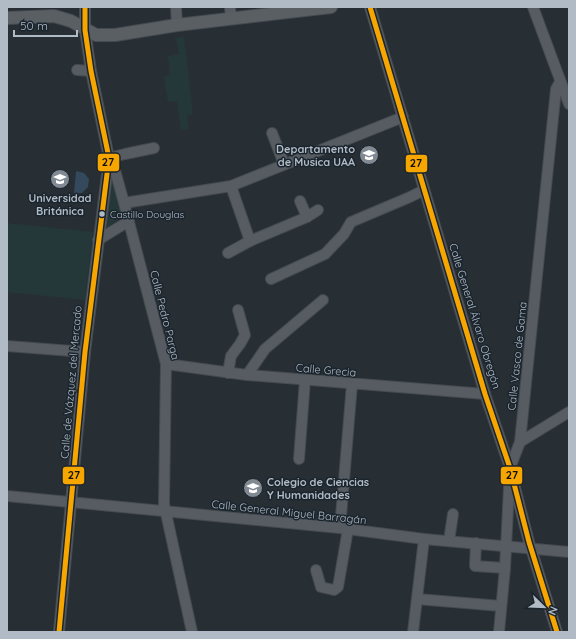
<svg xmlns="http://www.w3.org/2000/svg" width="576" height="639" font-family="Quicksand,sans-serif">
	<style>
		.green { fill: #243839 }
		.water { fill: #35495c }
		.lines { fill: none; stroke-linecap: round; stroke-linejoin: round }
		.minor-casing { stroke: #454a4f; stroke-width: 12 }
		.major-casing { stroke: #454b51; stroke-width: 14 }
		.minor { stroke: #575c63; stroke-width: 10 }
		.major { stroke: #5a5f64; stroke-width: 12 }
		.bus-1-casing { stroke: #1b252e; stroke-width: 8 }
		.bus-1 { stroke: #f7a600; stroke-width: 5 }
		.bus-dot { fill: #b1bbc6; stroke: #1b252e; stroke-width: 1.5 }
		.labels { text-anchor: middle; stroke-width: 3; stroke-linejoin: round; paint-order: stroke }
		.bus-label { font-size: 10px; fill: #b1bbc6; stroke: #1b252e; text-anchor: start }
		.poi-label { font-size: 11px; font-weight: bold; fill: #b1bbc6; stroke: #1b252e; text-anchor: end }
		.street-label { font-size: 11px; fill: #b1bbc6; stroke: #1b252e }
		.line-badge { stroke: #1b252e; stroke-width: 1.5 }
		.pale-badge-label { font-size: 11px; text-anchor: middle; font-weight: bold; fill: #111 }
	</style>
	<rect width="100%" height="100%" fill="#272e34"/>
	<!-- green -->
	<g class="green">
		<polygon points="184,37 193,114 187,115 189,129 181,130 177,101 168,102 164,76 170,75 168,56 179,54 176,38"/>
		<polygon points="113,174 123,215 106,229"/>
		<polygon points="7,223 93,232 85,300 7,292"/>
	</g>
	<!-- water -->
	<polygon class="water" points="76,171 84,173 89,179 88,187 82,193 74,193"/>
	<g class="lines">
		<!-- minor casing -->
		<g class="minor-casing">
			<g id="minor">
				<polyline points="85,7 85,30 91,71 109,158 116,174 124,203 166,364 164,504 192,632"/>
				<polyline points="176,7 177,25"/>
				<polyline points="230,7 231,18"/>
				<polyline points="370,7 485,394 510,468 529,542 557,632"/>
				<polyline points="533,7 569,104"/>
				<polyline points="77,70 91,71"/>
				<polyline points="272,133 284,164"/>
				<polyline points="109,158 125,154 154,148"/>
				<polyline points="231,186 250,241"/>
				<polyline points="300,201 307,217 318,210"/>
				<polyline points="124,203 231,186 403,117"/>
				<polyline points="98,240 129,221"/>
				<polyline points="228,253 250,241 307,217"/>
				<polyline points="271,279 325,254 344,234 351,222 410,197 424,190"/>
				<polyline points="7,346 85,352"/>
				<polyline points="166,364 247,375 485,394"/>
				<polyline points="228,373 231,356 240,344 245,335 238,310"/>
				<polyline points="247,375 265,349 323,300"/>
				<polyline points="520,442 569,412"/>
				<polyline points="299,459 305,380"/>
				<polyline points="7,496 340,528 424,539 569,552"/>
				<polyline points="340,528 352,384"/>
				<polyline points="449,541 453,514"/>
				<polyline points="476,543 475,566 505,568"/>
				<polyline points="316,570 321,587 334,590 338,587 348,529"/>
				<polyline points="417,599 501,606"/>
				<polyline points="59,632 85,352 109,158"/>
				<polyline points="413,632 424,539"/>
				<polyline points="499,632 505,568 510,468 520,442 556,89 560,82"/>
			</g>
		</g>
		<!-- major casing -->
		<g class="major-casing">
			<polyline id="major" points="7,18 54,16 71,21 96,35 115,35 177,25 331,7"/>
		</g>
		<!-- minor -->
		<use href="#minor" class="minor"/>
		<!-- major -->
		<use href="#major" class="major"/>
		<!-- bus-1 casing -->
		<g class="bus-1-casing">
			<g id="bus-1">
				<polyline points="370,7 485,394 510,468 529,542 557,632"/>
				<polyline points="59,632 85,352 109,158 91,71 85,30 85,7"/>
			</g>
		</g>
		<!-- bus-1 -->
		<use href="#bus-1" class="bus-1"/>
	</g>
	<!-- icons -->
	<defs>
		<g id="university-disc" transform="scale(1)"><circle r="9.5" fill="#818a93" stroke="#1b252e"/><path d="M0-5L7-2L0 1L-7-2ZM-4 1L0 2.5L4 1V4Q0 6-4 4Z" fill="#fff"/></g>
	</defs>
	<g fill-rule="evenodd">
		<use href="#university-disc" x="369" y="155"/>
		<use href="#university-disc" x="60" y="179"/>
		<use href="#university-disc" x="253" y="488"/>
	</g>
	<!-- markers -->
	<circle class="bus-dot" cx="102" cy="214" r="3.5"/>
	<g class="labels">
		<!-- bus labels -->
		<g class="bus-label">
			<text x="110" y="218">Castillo Douglas</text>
		</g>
		<!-- poi labels -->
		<g class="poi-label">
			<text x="355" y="153">Departamento<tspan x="355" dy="13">de Musica UAA</tspan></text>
			<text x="60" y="202" text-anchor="middle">Universidad<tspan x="60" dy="13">Británica</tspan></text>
			<text x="267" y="486" text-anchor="start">Colegio de Ciencias<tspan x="267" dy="13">Y Humanidades</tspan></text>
		</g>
		<!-- street labels -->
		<g class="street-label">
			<text transform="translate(165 315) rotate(76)" y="4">Calle Pedro Parga</text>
			<text transform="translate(475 316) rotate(73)" y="4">Calle General Álvaro Obregón</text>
			<text transform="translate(517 356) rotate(-84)" y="4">Calle Vasco de Gama</text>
			<text transform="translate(326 370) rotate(5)" y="4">Calle Grecia</text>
			<text transform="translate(71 382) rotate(-85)" y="4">Calle de Vázquez del Mercado</text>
			<text transform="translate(289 512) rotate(6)" y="4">Calle General Miguel Barragán</text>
		</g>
	</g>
	<g class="line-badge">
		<rect x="97" y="153" width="23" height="19" rx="4" fill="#f7a600"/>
		<rect x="405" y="154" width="23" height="19" rx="4" fill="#f7a600"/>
		<rect x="62" y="466" width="23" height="19" rx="4" fill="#f7a600"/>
		<rect x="500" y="466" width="23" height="19" rx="4" fill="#f7a600"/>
	</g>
	<g class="pale-badge-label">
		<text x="108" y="166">27</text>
		<text x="416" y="167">27</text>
		<text x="74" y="479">27</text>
		<text x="512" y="479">27</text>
	</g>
	<!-- border -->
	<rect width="576" height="639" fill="none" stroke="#b1bbc6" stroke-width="16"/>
	<!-- north arrow -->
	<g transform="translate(544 607) rotate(113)" stroke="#1b252e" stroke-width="3" paint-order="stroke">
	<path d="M0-3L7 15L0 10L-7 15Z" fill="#b1bbc6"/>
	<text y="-6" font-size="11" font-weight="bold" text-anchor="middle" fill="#b1bbc6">N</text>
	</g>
	<!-- scale -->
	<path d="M14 30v6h63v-6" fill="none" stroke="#b1bbc6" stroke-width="2"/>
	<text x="20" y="30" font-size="12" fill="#b1bbc6" stroke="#1b252e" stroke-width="3" paint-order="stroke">50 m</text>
</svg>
